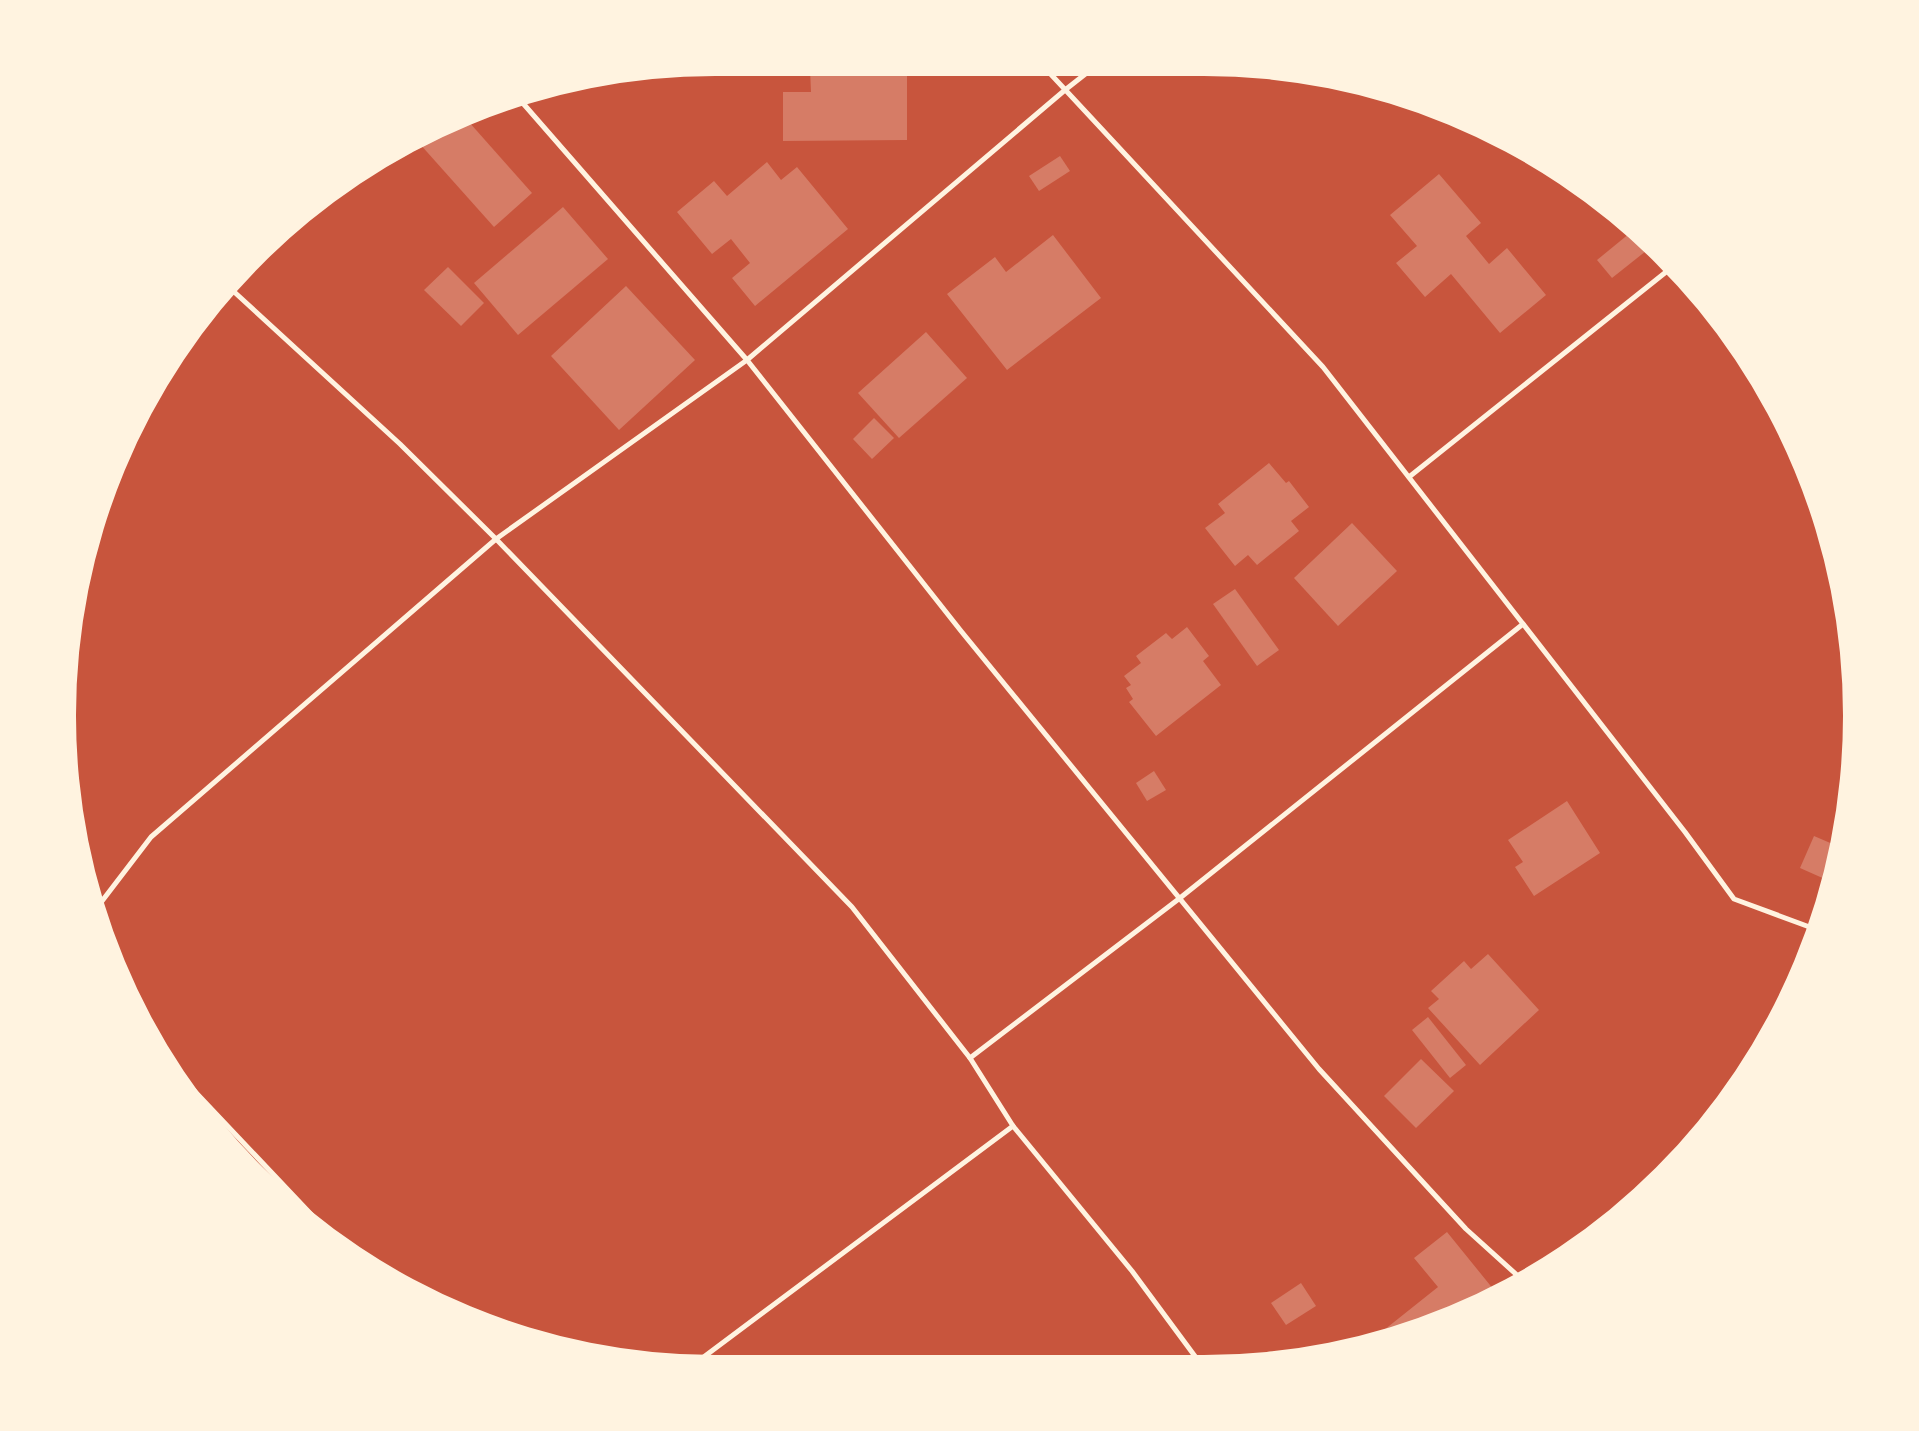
<svg xmlns="http://www.w3.org/2000/svg" width="1919" height="1431" font-family="'Roboto Serif',serif">
	<style>
		.building { fill: #d67c66 }
		.lines { fill: none; stroke-linecap: round; stroke-linejoin: round }
		.minor { stroke: #fff3e0; stroke-width: 5 }
	</style>
	<rect width="100%" height="100%" fill="#c8553d"/>
	<!-- building -->
	<g class="building">
		<polygon points="810,68 907,68 907,140 783,141 783,92 811,92"/>
		<polygon points="469,122 532,193 494,227 419,143"/>
		<polygon points="1060,156 1070,171 1039,191 1029,176"/>
		<polygon points="767,162 781,180 797,167 848,229 755,306 732,278 750,263 731,239 712,254 677,212 714,181 727,196"/>
		<polygon points="1439,174 1481,223 1466,236 1489,264 1507,248 1546,295 1500,333 1451,274 1425,297 1396,263 1417,246 1390,215"/>
		<polygon points="563,207 608,259 518,335 474,283"/>
		<polygon points="1630,233 1646,251 1612,278 1597,260"/>
		<polygon points="1053,235 1101,298 1007,370 947,294 995,257 1006,272"/>
		<polygon points="448,267 484,303 461,326 424,290"/>
		<polygon points="626,286 695,360 619,430 551,356"/>
		<polygon points="926,332 967,378 899,438 858,393"/>
		<polygon points="874,418 894,438 872,459 853,439"/>
		<polygon points="1269,463 1286,483 1289,481 1309,507 1291,521 1299,531 1257,565 1248,555 1235,566 1205,528 1225,513 1218,504"/>
		<polygon points="1352,523 1397,571 1338,626 1294,578"/>
		<polygon points="1235,589 1279,650 1257,666 1213,604"/>
		<polygon points="1187,627 1209,656 1203,661 1221,685 1156,736 1129,702 1133,699 1126,688 1131,685 1124,676 1141,663 1136,656 1166,633 1172,639"/>
		<polygon points="1154,771 1166,790 1147,801 1136,783"/>
		<polygon points="1567,801 1600,853 1534,896 1515,867 1523,862 1508,840"/>
		<polygon points="1814,836 1835,845 1827,880 1800,868"/>
		<polygon points="1488,954 1539,1010 1480,1065 1428,1008 1439,999 1431,991 1464,961 1471,969"/>
		<polygon points="1428,1017 1466,1065 1450,1078 1412,1030"/>
		<polygon points="1421,1059 1454,1091 1416,1128 1384,1096"/>
		<polygon points="1447,1232 1494,1290 1452,1314 1379,1334 1438,1287 1414,1258"/>
		<polygon points="1301,1283 1316,1306 1286,1325 1271,1303"/>
	</g>
	<g class="lines">
		<!-- minor -->
		<g class="minor">
			<polyline points="1045,68 1323,367 1685,832 1734,899 1815,929"/>
			<polyline points="521,101 747,360 961,631 1319,1069 1466,1229 1518,1276"/>
			<polyline points="231,289 400,444 496,539 852,907 970,1058 1013,1126 1132,1271 1197,1359"/>
			<polyline points="1409,477 1671,268"/>
			<polyline points="99,905 151,837 496,539 747,360 1065,90 1093,68"/>
			<polyline points="970,1058 1180,898 1523,624"/>
			<polyline points="184,1080 324,1228"/>
			<polyline points="697,1362 1013,1126"/>
		</g>
	</g>
	<!-- crop -->
	<path d="M0 0H1919V1431H0ZM715 76H1204A639 639 0 0 1 1843 715V716A639 639 0 0 1 1204 1355H715A639 639 0 0 1 76 716V715A639 639 0 0 1 715 76Z" fill="#fff3e0" fill-rule="evenodd"/>
</svg>
